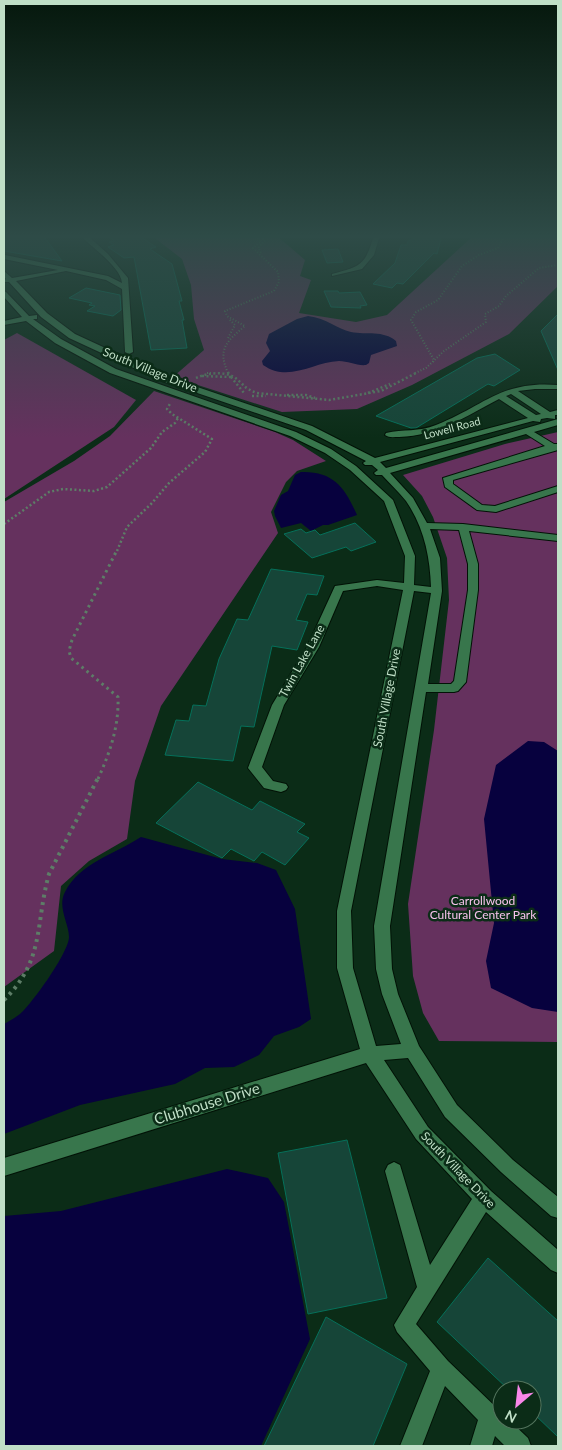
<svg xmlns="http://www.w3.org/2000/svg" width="562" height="1450" font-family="Lato,sans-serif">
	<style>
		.green { fill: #65315e }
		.water { fill: #07013e }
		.building { fill: #164538; stroke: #05705a }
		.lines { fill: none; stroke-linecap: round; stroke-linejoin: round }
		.minor-casing { stroke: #021206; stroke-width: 2 }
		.path-far3 { stroke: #5d7d67; stroke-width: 2; stroke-dasharray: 1 2; stroke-linecap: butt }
		.path-far2 { stroke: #5d7d67; stroke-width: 2.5; stroke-dasharray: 2 2.5; stroke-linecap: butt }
		.path-far1 { stroke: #5d7d67; stroke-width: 3; stroke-dasharray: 2.5 4; stroke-linecap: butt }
		.path { stroke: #5d7d67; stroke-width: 4; stroke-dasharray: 3 4.5; stroke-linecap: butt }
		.minor { fill: #38764c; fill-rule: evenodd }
		.labels { text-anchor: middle; stroke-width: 5; stroke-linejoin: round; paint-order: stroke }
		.far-street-label { font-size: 11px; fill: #c0dfc7; stroke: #0b2c17 }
		.street-label { font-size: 12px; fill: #c0dfc7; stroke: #0b2c17 }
		.park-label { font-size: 12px; fill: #f7c2ed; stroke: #0b2c17 }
		.near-street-label { font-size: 15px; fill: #c0dfc7; stroke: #0b2c17 }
	</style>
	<rect width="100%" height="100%" fill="#0b2c17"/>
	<!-- green -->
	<g class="green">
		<polygon points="151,235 276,235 305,260 300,276 311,280 299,313 356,322 387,315 474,235 558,235 558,286 509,334 412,385 357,409 282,412 173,377 204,350 194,319 191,285 182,259"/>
		<polygon points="17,333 136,400 114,427 4,499 4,340"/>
		<polygon points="154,391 275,432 293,440 326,461 297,471 286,482 271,512 278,533 161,706 135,781 127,839 89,861 61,886 54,951 4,987 4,502 74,461 110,436"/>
		<polygon points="558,432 558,1042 439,1041 423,1013 413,976 408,904 434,730 449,600 447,558 433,517 422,496 403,475 505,444"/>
	</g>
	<!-- water -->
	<g class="water">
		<path d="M 308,316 C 327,318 337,329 351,332 C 367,335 383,330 396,341 L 397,346 L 371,355 L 369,363 L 366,365 C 357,366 348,361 339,361 C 313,362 289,383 263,365 L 262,361 L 270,351 L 266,343 L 269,334 L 297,319 Z"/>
		<path d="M 301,472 C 334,471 345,488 357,515 L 328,525 L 323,525 L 311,531 L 301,523 L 281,528 L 275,516 L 274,511 L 281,495 L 288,491 L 295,475 Z"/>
		<polygon points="528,741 544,742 558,751 558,1012 532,1008 491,988 486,961 494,923 484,819 496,765"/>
		<path d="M 141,837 L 222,859 L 257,863 L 276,870 L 295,909 L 311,1019 L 299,1027 L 274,1036 L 259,1055 L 234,1067 L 205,1068 L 175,1084 L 80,1105 L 4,1134 L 4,1024 C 9,1021 15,1018 20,1014 C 32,1004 69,952 69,937 C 69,923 57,907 65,892 C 80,863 115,854 141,837 Z"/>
		<polygon points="227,1169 268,1178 284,1202 310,1339 261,1446 4,1446 4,1216 61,1211"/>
	</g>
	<!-- building -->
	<g class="building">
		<polygon points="4,235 43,235 62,261 4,251"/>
		<polygon points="107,235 138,235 156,247 150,249 172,264 182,301 179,301 184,320 182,320 187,348 151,350 134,257 124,258 108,247 114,245 109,242 114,241"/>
		<polygon points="422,235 442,235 437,254 434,253 403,284 397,283 392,288 373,284 395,263 401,245 407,245 408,241"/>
		<polygon points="338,249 343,262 327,263 322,250"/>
		<polygon points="86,288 120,295 121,310 113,316 87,311 95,306 89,305 92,303 69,298"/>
		<polygon points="324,291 338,291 339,293 360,292 367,305 360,306 361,308 331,307"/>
		<polygon points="558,314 558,370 541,331"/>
		<polygon points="495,354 520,370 494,386 488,384 416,428 411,428 376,416 477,358"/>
		<polygon points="355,523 376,542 351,551 346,547 312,558 284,534 301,529 306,533 315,530 320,535"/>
		<polygon points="271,569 324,576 317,595 307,594 296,620 308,622 297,650 272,646 254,727 241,726 233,761 165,755 176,720 189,721 193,705 206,706 219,659 237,619 248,620"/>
		<polygon points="198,782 252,810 260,801 305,824 297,832 309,838 285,865 262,852 254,861 231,849 222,858 156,823"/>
		<polygon points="347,1140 387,1298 308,1314 278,1153"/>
		<polygon points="488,1258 558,1321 558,1437 532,1412 532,1390 509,1390 437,1322"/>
		<polygon points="326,1317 407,1364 373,1446 264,1446"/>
	</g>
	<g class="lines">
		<!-- minor casing -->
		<g class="minor-casing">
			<g id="minor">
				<path d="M 80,235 L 87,235 L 108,254 L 128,278 L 133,352 L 129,354 L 125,352 L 122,289 L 106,280 L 66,271 L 16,281 L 47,313 L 75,334 L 168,377 L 312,426 L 375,458 L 528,418 L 499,399 C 466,416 438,436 399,437 C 393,437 389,438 385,435 L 386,433 C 403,429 419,432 436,425 C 483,407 501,380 558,385 L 558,389 L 535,389 L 518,391 L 550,412 L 558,410 L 558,415 L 555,415 L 555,419 L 547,418 L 541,419 L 540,422 L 533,421 L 380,462 L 386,468 L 558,419 L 558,425 L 534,432 L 554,444 L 558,444 L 558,450 L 453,480 L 453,484 L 482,505 L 495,506 L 558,486 L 558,492 L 496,512 L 477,510 L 445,487 L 443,478 L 545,446 L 526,434 L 390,473 L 413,498 L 427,523 L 463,524 L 558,535 L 558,541 L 469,531 L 478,564 L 478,590 L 466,682 L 458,691 L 454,692 L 426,692 L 390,926 L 392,969 L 398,994 L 419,1046 L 457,1105 L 513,1160 L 558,1197 L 558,1218 L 551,1216 L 501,1172 L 445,1117 L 408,1058 L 384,1060 L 428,1127 L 491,1191 L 558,1250 L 558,1273 L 551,1270 L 486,1212 L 416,1324 L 448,1361 L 502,1413 L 502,1420 L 509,1420 L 528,1438 L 531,1446 L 505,1446 L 495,1436 L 492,1446 L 470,1446 L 478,1420 L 445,1386 L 422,1446 L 400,1446 L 430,1371 L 397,1332 L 394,1325 L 417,1287 L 385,1171 L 388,1165 L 394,1162 L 400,1165 L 430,1265 L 472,1199 L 416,1139 L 366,1063 L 4,1176 L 4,1158 L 360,1049 L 337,968 L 337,911 L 403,590 L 377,586 L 343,591 L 319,647 L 284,705 L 262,767 L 273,781 L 286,784 L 288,787 L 286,790 L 281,792 L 264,788 L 248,768 L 272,705 L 307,647 L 335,586 L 377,580 L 404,583 L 405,556 L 384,501 L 350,470 L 325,453 L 290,436 L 110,373 L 55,343 L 26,321 L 4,325 L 4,321 L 22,317 L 4,297 L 4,291 L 6,292 L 29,316 L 37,315 L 37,319 L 33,319 L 61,339 L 116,369 L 296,432 L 331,449 L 356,466 L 393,500 L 415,556 L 414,585 L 431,587 C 430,557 424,527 406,501 C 399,492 390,484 382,475 L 376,475 L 374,473 L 378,470 L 372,465 L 365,465 L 363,463 L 366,461 L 306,430 L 162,381 L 69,338 L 41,317 L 9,282 L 4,282 L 4,280 L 6,279 L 4,277 L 4,271 L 12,278 L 58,270 L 4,259 L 5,255 L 108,276 L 122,283 C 121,267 91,247 80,235 ZM 511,394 L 541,414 L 536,415 L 506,396 ZM 430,529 L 459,530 L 468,564 L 468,590 L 454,681 L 451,684 L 428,684 L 442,591 L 440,558 ZM 414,591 L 431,593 L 374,926 L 376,969 L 382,994 L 401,1044 L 376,1046 L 353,968 L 351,911 Z"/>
				<path d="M 374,235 L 380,235 L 374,255 L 362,269 L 332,276 L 332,274 C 361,266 365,266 374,235 Z"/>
			</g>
		</g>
		<!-- path-far3 -->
		<g class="path-far3">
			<polyline points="257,236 265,240 258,248 261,253"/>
			<polyline points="228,338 235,325 229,319"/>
			<polyline points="433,362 434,360 411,320 416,312 438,300 462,266 479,255 498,248 504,237 509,235"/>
			<polyline points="207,373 212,373"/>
			<path d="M 228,373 C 217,349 227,341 245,326 L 227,316 L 225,311 L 274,291 L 279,282 L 278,272 L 253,248 L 261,241 L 255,236 L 248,235"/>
			<polyline points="415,373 426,368 444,351 486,322 485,314 499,306 506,296 539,268 558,265"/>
		</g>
		<!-- path-far2 -->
		<g class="path-far2">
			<polyline points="202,376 230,377 228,372"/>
			<polyline points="231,377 244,393"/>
			<path d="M 196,378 C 207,373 223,371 234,377 C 244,384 243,388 257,393 L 329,400 L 381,391 L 418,372"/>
			<polyline points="368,393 390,384"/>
			<polyline points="287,395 306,395 315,398"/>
			<polyline points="252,396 266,396"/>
			<polyline points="4,524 49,492 63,489 94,491 107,487 151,448 162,432 175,423 178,418"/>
			<polyline points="117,551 127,527 152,503 169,483 205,452 212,439 172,414 167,409 171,402"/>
		</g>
		<!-- path-far1 -->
		<path class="path-far1" d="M 98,779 C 110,752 119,727 118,697 L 71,658 L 69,651 L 72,640 L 117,550"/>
		<!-- path -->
		<path class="path" d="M 4,1000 C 45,960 35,924 49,874 L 98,778"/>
		<!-- minor -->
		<use href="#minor" class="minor"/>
	</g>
	<!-- sky -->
	<linearGradient id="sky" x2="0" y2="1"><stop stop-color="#06180d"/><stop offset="0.54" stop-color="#2e4b47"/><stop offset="1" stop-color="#2e4b47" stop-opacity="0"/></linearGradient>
	<rect width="562" height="438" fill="url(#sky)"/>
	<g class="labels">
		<!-- far-street labels -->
		<g class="far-street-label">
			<text transform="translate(452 428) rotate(-15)" y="4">Lowell Road</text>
		</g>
		<!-- street labels -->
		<g class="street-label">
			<text transform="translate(150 370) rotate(22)" y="4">South Village Drive</text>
			<text transform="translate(302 661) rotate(-61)" y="4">Twin Lake Lane</text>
			<text transform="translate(387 698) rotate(-79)" y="4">South Village Drive</text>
			<text transform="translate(458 1170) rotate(46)" y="4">South Village Drive</text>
		</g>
		<!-- park labels -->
		<g class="park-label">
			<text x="483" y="905">Carrollwood<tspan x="483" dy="14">Cultural Center Park</tspan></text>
		</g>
		<!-- near-street labels -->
		<g class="near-street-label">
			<text transform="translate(207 1104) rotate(-17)" y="5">Clubhouse Drive</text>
		</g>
	</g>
	<!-- border -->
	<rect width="562" height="1450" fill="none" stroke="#c0dfc7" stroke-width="10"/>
	<!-- north arrow -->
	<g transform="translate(517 1405) rotate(208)"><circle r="24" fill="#0b2c17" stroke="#53745d"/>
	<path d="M0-4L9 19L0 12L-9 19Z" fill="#f987e9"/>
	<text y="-8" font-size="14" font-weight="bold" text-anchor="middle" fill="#c0dfc7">N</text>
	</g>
</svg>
